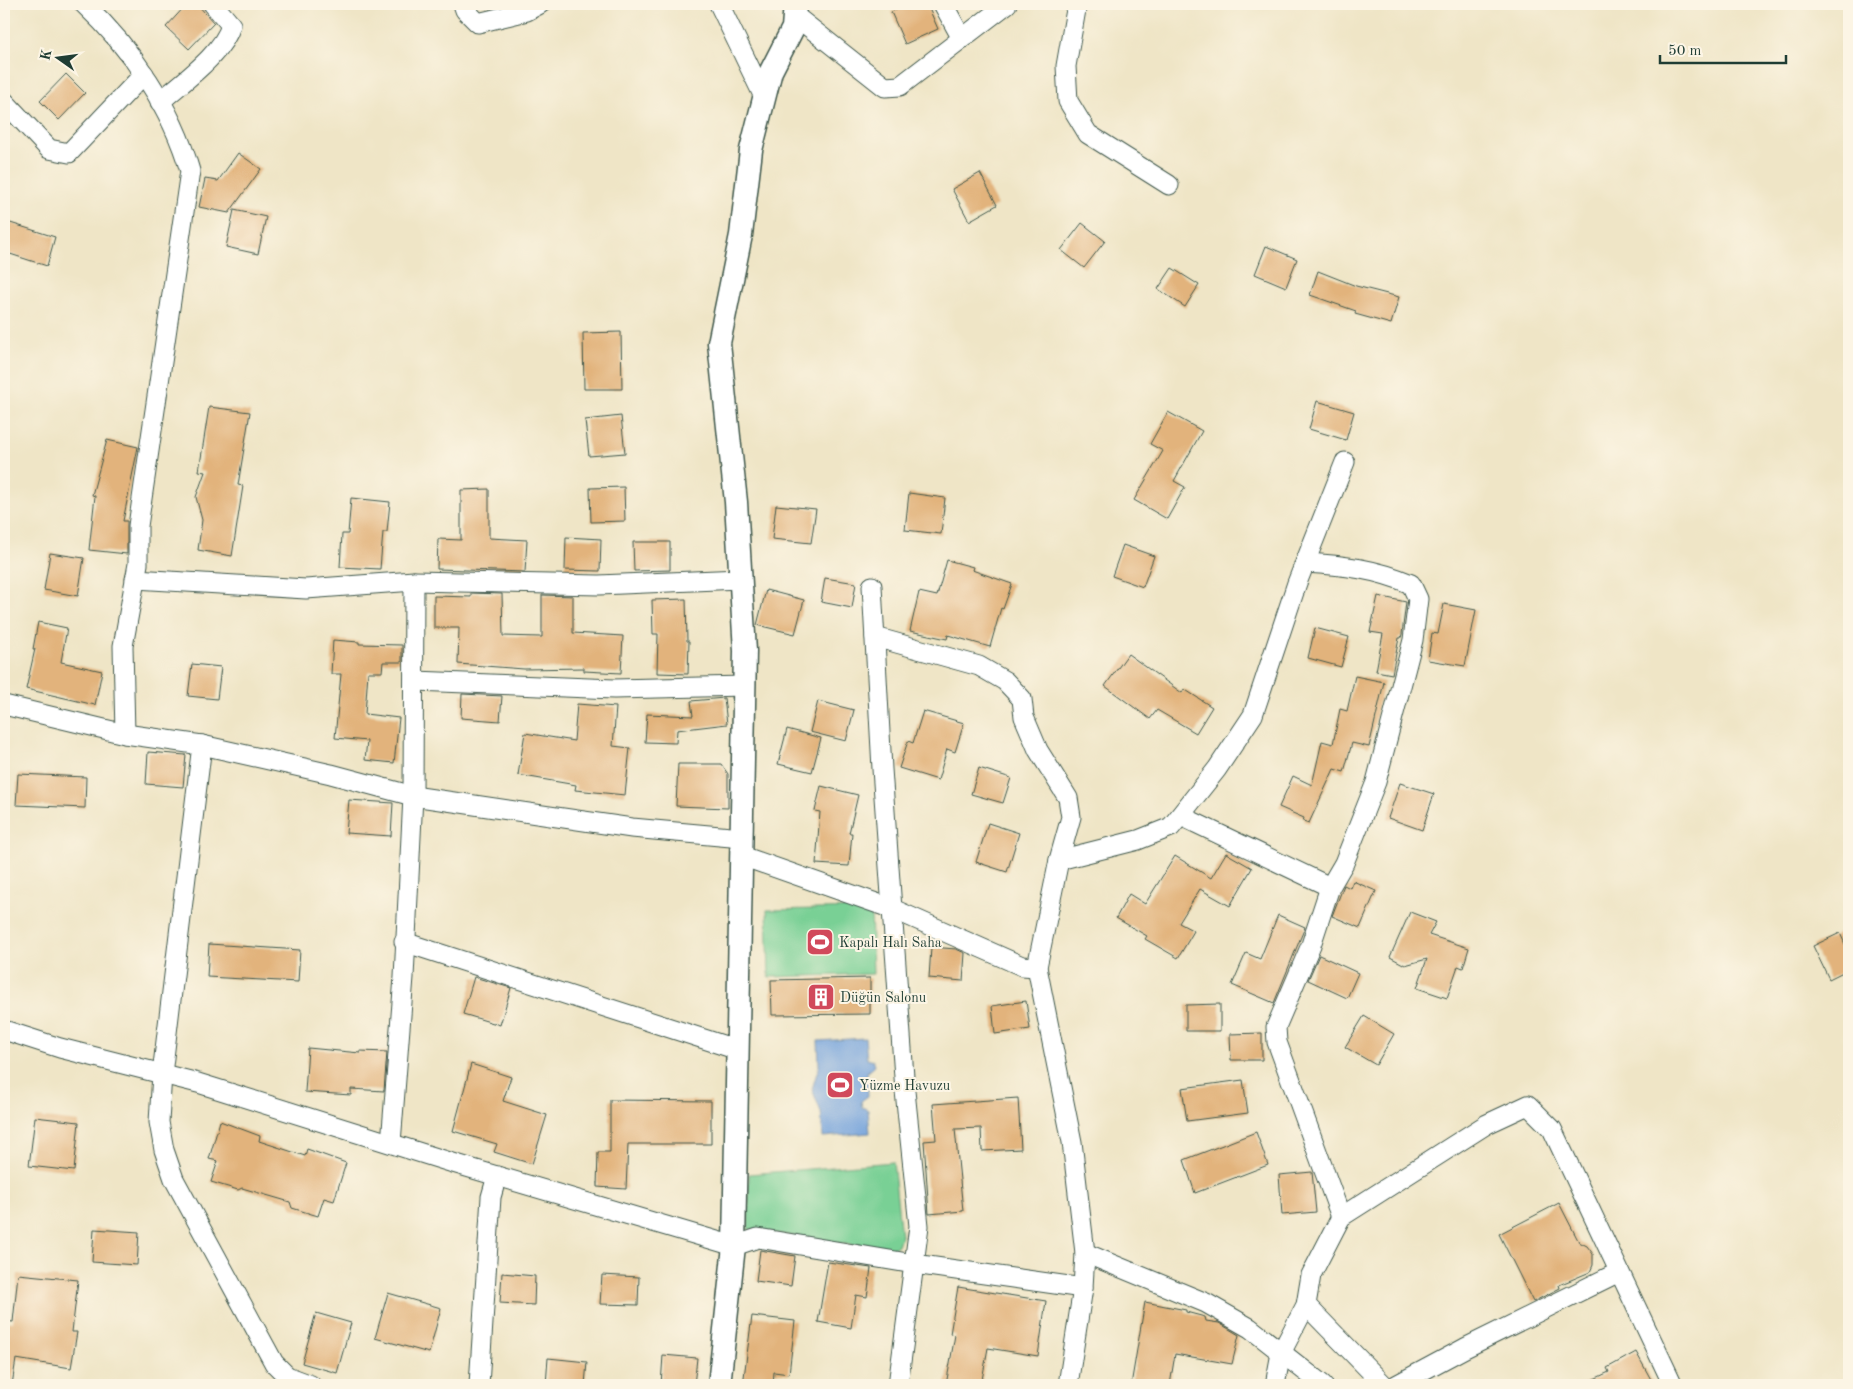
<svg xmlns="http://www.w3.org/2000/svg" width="1853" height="1389" font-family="'Old Standard TT',serif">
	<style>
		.green { fill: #79d095; stroke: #4c8664 }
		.water { fill: #73a2dc; stroke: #497088 }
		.building { fill: #e2b37b }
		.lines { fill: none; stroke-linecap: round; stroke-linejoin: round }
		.minor-casing { stroke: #3e564a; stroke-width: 21 }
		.tertiary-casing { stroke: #3e564a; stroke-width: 25 }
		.minor { stroke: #fff; stroke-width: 19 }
		.tertiary { stroke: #fff; stroke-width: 22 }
		.labels { text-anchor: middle; stroke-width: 4; stroke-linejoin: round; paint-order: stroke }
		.poi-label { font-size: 14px; fill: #1f3d34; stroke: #fcf5e5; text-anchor: start }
	</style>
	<rect width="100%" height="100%" fill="#fcf5e5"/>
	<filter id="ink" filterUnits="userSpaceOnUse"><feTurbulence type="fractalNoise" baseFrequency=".02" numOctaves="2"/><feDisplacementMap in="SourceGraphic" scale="10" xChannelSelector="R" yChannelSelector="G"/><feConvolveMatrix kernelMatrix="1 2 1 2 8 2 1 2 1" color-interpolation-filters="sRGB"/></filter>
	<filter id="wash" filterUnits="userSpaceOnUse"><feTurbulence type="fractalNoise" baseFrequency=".0096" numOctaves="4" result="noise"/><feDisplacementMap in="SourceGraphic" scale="20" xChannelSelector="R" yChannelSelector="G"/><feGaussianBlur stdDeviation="1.12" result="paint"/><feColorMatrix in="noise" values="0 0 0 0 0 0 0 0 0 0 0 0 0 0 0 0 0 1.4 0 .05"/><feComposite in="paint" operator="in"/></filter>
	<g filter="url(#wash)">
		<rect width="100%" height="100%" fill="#efe5c6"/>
		<!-- green -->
		<g class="green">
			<polygon points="871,908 873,974 769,977 767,910"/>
			<polygon points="893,1162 901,1236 898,1245 890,1251 748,1229 749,1174"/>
		</g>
		<!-- water -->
		<polygon class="water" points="865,1038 867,1059 874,1061 875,1065 867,1072 868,1096 861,1101 862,1107 868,1110 870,1133 823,1137 821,1112 812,1089 819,1066 818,1041"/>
		<g id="blocks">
			<!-- building -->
			<g class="building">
				<polygon points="187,4 197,4 214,23 189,49 166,27"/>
				<polygon points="910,4 927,4 938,29 905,44 891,12"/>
				<polygon points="66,74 85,93 59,120 40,101"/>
				<polygon points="238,153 261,169 229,213 199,207 205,179 218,181"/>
				<polygon points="980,173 997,205 969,221 952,189"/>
				<polygon points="234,210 266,217 258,254 226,247"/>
				<polygon points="4,221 55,237 47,266 4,252"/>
				<polygon points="1082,223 1105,241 1084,268 1061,250"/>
				<polygon points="1266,246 1297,259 1286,287 1255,274"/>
				<polygon points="1172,268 1199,285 1185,307 1158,289"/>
				<polygon points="1318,271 1356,286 1399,297 1391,324 1355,314 1356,311 1310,295"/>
				<polygon points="621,332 622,389 584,389 583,333"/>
				<polygon points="1317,401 1354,412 1346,440 1309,429"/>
				<polygon points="209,407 250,412 238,485 243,486 232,556 198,550 202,520 196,497 205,472 199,471"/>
				<polygon points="1168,412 1202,431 1174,481 1185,487 1167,519 1134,500 1163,451 1150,444"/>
				<polygon points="621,416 625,453 589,456 585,420"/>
				<polygon points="107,440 138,447 123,521 127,521 127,554 89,550 95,496 92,495"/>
				<polygon points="624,487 625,521 591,522 590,488"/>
				<polygon points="489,489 489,538 527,540 525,572 437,569 438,539 461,540 461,490"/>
				<polygon points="909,493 945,498 941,534 905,530"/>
				<polygon points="351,498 390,502 387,532 383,532 380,569 340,567 342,534 348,534"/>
				<polygon points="776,505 816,509 811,543 772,539"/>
				<polygon points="566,537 601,539 600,571 565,570"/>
				<polygon points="633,542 670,542 670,570 634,571"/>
				<polygon points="1123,545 1154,556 1143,587 1112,576"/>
				<polygon points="50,553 84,558 78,596 44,590"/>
				<polygon points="947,560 973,567 972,570 1012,584 1003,609 1001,608 990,647 948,635 947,639 910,631 919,592 937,596"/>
				<polygon points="825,578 856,583 852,608 821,602"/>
				<polygon points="766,590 804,600 795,634 757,625"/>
				<polygon points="471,593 502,594 503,636 540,637 542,637 542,595 573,596 573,633 623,636 621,673 584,671 584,668 524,669 458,664 459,628 434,628 434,596 471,597"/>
				<polygon points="1378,596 1406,602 1402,634 1401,638 1399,638 1392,674 1376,671 1383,634 1370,632"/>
				<polygon points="686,599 687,641 689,641 688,674 657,673 658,634 653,634 652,600"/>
				<polygon points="1444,604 1476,610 1465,666 1428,660 1432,633 1438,634"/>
				<polygon points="38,622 67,628 61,662 102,671 95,705 26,689 35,649 33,649"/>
				<polygon points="1315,628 1349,637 1341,667 1308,658"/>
				<polygon points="333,640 359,642 359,644 402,645 402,662 383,662 382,672 368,672 365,714 399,718 394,763 365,760 367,741 335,738 341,674 331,674"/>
				<polygon points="1128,654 1182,693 1184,689 1212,707 1196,733 1157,710 1150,719 1105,686"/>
				<polygon points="192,664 221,667 217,699 188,696"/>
				<polygon points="1355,676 1384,682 1369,747 1352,743 1344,772 1334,769 1309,823 1303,821 1304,818 1279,807 1293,776 1312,785 1322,741 1333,744 1340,709 1347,711"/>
				<polygon points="462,694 502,696 500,721 461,718"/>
				<polygon points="724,698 727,724 677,730 676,743 645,742 647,714 693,716 691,701"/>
				<polygon points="818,701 854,710 846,741 810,732"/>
				<polygon points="577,704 616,707 613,746 630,748 625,795 575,790 576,785 518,775 525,733 574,741"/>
				<polygon points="923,711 964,723 955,752 947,749 938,780 899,768 908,741 913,743"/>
				<polygon points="787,729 821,738 812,772 778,764"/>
				<polygon points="148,752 186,755 183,787 146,784"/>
				<polygon points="678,764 721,764 728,774 728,808 676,806"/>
				<polygon points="979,768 1011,778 1003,803 971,794"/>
				<polygon points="18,774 86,777 85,808 16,805"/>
				<polygon points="1400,783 1434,794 1422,830 1388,818"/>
				<polygon points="821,786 858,795 849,833 852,833 849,866 816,864 820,812 815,811"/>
				<polygon points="349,800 393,803 391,836 346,833"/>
				<polygon points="988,823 1019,833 1007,872 976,862"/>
				<polygon points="1226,853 1252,868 1230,906 1200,889 1179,923 1194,931 1178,958 1145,939 1147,936 1116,918 1129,894 1145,904 1175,856 1211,878"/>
				<polygon points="1353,881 1376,891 1360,928 1332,916 1344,885 1350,888"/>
				<polygon points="1410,912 1436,922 1429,935 1469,948 1463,968 1458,966 1447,998 1417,988 1427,959 1405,965 1390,957"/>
				<polygon points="1278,915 1305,927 1274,1003 1232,985 1246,953 1260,959"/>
				<polygon points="1840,933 1849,953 1849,969 1829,979 1813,946"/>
				<polygon points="209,944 300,950 298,982 207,977"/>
				<polygon points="931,947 956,949 965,953 963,981 929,978"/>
				<polygon points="1319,955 1358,973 1347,998 1308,980"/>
				<polygon points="474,977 511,988 500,1025 463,1014"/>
				<polygon points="870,978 870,1014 772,1015 771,980"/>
				<polygon points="1026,1001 1030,1029 995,1034 992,1006"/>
				<polygon points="1220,1004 1220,1031 1186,1031 1186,1005"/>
				<polygon points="1364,1016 1394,1034 1376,1065 1345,1047"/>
				<polygon points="1262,1033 1262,1060 1231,1060 1230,1034"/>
				<polygon points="308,1048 360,1053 360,1051 387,1052 384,1091 351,1089 351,1095 305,1092"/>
				<polygon points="471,1064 511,1077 503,1101 547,1115 532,1164 494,1152 497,1144 453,1131"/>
				<polygon points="1243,1080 1248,1113 1187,1121 1182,1088"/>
				<polygon points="1018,1098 1021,1149 982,1151 981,1128 955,1129 963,1211 929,1214 924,1141 936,1140 933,1104"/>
				<polygon points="610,1100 711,1101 711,1144 628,1144 626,1189 597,1187 598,1152 610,1152"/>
				<polygon points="35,1117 79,1122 74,1171 29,1166"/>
				<polygon points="220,1121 260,1136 259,1141 305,1156 307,1149 346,1163 334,1201 324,1198 318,1216 292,1208 290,1202 242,1188 238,1190 211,1182 218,1161 209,1159"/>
				<polygon points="1256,1132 1268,1165 1195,1193 1184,1160"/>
				<polygon points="1312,1172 1316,1212 1282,1215 1279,1175"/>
				<polygon points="1559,1203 1579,1242 1587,1246 1593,1254 1593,1265 1590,1272 1559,1285 1560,1288 1533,1302 1499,1234"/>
				<polygon points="94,1229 139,1232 137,1265 92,1262"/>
				<polygon points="760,1250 795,1256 791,1286 756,1281"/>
				<polygon points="828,1262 871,1268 867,1297 856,1295 851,1328 818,1322"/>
				<polygon points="502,1273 535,1276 534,1305 500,1303"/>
				<polygon points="18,1274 78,1280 72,1332 77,1332 71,1368 16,1359 12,1385 4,1384 4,1321 13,1322"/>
				<polygon points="602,1275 639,1277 638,1305 600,1304"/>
				<polygon points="958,1287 1046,1301 1038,1356 988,1348 981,1385 946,1385 955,1335 950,1334"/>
				<polygon points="388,1293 441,1308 429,1353 375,1338"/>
				<polygon points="1145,1302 1186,1310 1186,1312 1205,1317 1206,1321 1219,1323 1239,1335 1232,1364 1175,1354 1170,1385 1131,1385"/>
				<polygon points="316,1313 351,1323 337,1373 302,1363"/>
				<polygon points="752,1316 795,1321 789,1374 774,1372 773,1385 743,1385"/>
				<polygon points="1636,1352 1654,1385 1581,1385 1609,1372 1607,1368"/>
				<polygon points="663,1355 697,1358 694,1385 661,1385"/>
				<polygon points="548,1358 587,1362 585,1385 546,1385"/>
			</g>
		</g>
	</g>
	<g filter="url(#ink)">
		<use href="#blocks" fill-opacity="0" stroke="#3e564a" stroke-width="1"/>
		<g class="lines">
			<!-- minor casing -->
			<g class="minor-casing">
				<g id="minor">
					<path d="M 84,4 C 132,49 172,108 190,171 L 138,526 L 138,564 L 123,646 L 125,734"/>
					<polyline points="463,4 465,10 478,23 527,11 540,4"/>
					<polyline points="719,4 764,97"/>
					<polyline points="943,4 961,37"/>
					<polyline points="1077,4 1066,66 1068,101 1088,134 1169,185"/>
					<polyline points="794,15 885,87 900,86 1007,4"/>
					<polyline points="4,101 49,149 69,153 144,74"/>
					<path d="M 160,102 C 182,82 223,54 231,25 L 213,4"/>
					<path d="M 1305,563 C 1343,565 1376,569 1411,584 L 1418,599 L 1413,640 L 1376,782 L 1344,863 L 1330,887 L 1311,945 L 1276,1027 L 1277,1042 L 1341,1217"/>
					<polyline points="135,579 306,589 414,581 599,585 740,579"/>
					<polyline points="872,586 882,769 905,1091 919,1226 898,1385"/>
					<polyline points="875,637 979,666 1005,681 1022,699 1024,717 1038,750 1068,798 1071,817 1059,860 1037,967 1072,1142 1085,1253 1083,1288 1068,1385"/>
					<polyline points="415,681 614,689 745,686"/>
					<polyline points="4,705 125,734 202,745 331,774 413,796 632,828 742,838"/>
					<polyline points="202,745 162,1074 159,1122 164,1150 174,1179 274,1363 287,1376 311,1385"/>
					<polyline points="1181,816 1330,887"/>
					<polyline points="742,856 893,909 1022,966 1037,967"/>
					<polyline points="1059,860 1138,840 1171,827 1217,769 1253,715 1297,583 1345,462"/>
					<polyline points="404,942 738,1050"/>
					<polyline points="4,1030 60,1048 198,1083 453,1163 734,1246 758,1238 914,1264 1083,1288"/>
					<polyline points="391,1143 404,977 413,796 414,581"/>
					<polyline points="1085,1253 1206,1303 1250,1328 1323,1385"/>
					<polyline points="1306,1305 1384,1385"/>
					<polyline points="479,1385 491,1197 497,1176"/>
					<polyline points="1275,1385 1281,1353 1306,1305 1311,1275 1341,1217 1487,1124 1528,1105 1552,1129 1673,1385"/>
					<polyline points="1396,1385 1465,1348 1619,1272"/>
				</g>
			</g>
			<!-- tertiary casing -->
			<g class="tertiary-casing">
				<polyline id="tertiary" points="719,1385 734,1246 745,651 736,502 719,343 741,235 751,150 771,71 793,28 795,4"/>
			</g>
			<!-- minor -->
			<use href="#minor" class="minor"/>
			<!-- tertiary -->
			<use href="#tertiary" class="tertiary"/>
		</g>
	</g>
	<!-- icons -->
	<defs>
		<g id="stadium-square" transform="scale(1.4375)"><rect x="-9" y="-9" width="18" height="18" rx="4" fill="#d1495b" stroke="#fcf5e5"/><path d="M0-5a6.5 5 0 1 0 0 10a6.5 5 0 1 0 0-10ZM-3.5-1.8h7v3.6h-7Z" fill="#fff"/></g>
		<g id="building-square" transform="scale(1.4375)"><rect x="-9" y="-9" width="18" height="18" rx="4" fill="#d1495b" stroke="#fcf5e5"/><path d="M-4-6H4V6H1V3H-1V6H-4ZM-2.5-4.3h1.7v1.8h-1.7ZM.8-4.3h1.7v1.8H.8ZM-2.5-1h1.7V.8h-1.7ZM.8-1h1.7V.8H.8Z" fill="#fff"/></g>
	</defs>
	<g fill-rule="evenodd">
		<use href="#stadium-square" x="820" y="942"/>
		<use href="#building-square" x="821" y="997"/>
		<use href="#stadium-square" x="840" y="1085"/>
	</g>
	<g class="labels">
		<!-- poi labels -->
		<g class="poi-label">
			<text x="839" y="947">Kapalı Halı Saha</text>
			<text x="840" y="1002">Düğün Salonu</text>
			<text x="859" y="1090">Yüzme Havuzu</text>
		</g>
	</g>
	<!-- margin -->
	<rect width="1853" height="1389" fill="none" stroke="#fcf5e5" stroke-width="20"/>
	<!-- north arrow -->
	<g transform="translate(58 58) rotate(284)" stroke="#fcf5e5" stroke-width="4" paint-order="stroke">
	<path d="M0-4L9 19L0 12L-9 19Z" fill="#1f3d34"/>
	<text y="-8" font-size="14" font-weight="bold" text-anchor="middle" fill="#1f3d34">K</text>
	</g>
	<!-- scale -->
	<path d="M1660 55v8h126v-8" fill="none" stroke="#1f3d34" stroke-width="2.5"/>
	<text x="1668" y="55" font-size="15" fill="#1f3d34" stroke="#fcf5e5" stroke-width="4" paint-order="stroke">50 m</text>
</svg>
